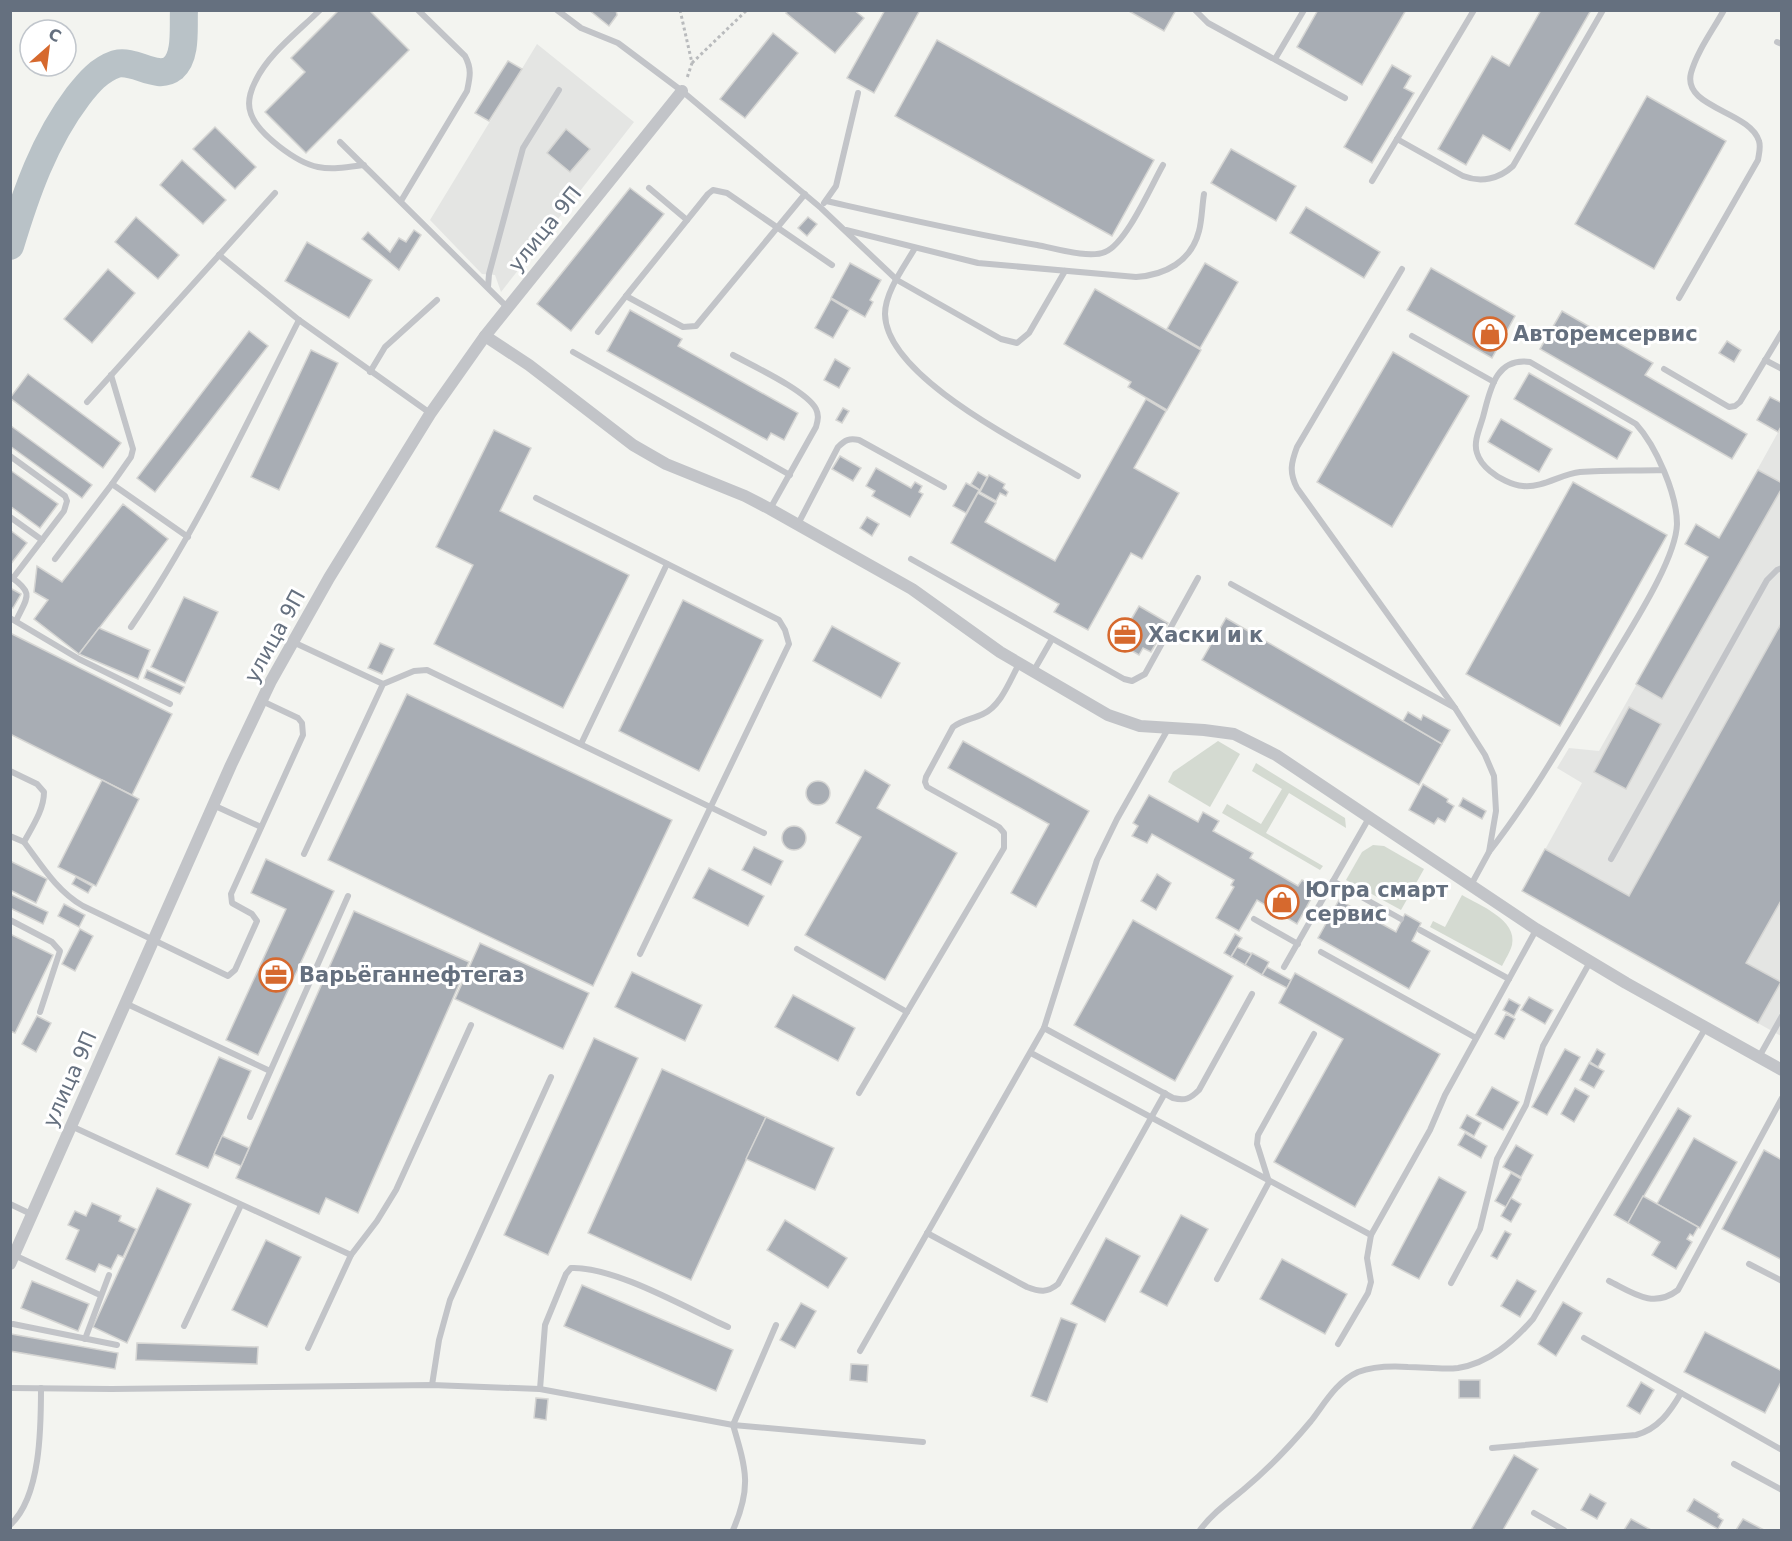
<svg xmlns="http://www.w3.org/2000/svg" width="1792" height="1541" font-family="'DejaVu Sans',sans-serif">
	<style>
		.built { fill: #e4e5e3 }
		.green { fill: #d4dad1 }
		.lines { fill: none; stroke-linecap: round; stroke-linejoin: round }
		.river { stroke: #b9c2c7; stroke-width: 28 }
		.building { fill: #a8adb4; stroke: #d5d5d3; stroke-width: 1.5 }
		.path { stroke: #b9bbbd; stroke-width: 3; stroke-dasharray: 3 3; stroke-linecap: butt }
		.service { stroke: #c2c4c8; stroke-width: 6 }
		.minor { stroke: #c2c4c8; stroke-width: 12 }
		.labels { text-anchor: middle; stroke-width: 6; stroke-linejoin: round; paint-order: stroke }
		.street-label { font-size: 21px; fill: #65707f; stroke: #fff }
		.poi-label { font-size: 21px; font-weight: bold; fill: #65707f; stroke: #fff; text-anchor: start }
	</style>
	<rect width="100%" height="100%" fill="#f3f4f0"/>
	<!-- built -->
	<g class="built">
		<polygon points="537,44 634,122 501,292 495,275 482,274 430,220"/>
		<polygon points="1781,427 1781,1036 1522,891 1582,783 1557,768 1569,748 1599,751 1708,558 1685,544 1696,524 1720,537"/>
	</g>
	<!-- green -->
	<g class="green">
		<polygon points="1218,741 1240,754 1210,807 1168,782 1173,772"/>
		<polygon points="1256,763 1345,818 1346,828 1289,793 1266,833 1323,866 1320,870 1222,813 1227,804 1261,824 1282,789 1252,771"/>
		<polygon points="1373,845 1384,846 1424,869 1401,910 1346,880 1362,852"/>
		<path d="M 1462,895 C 1479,905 1518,920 1512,945 C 1510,952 1505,960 1502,966 L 1430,927 L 1433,921 L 1445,927 Z"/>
	</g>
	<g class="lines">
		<!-- river -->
		<path class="river" d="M 10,246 C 26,193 44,141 78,96 C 89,82 99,70 116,64 C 135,59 157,81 173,68 C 187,56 183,27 184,10"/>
	</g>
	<!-- building -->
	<g class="building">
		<polygon points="339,10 369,10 409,50 306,153 265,112 305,72 291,58"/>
		<polygon points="589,10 616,10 617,15 609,26"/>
		<polygon points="788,10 854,10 864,18 835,53 786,13"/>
		<polygon points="885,10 920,10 874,93 847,78"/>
		<polygon points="1127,10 1176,10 1164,31"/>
		<polygon points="1318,10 1406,10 1362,85 1297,47"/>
		<polygon points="1541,10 1591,10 1510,151 1483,135 1466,165 1438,149 1492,56 1509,66"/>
		<polygon points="773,33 798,53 745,118 720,99"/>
		<polygon points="937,40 1154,160 1112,236 895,116"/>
		<polygon points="508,61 522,69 489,121 475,113"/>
		<polygon points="1392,65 1411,76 1404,88 1414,93 1372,163 1344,147"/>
		<polygon points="1647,96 1726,141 1654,269 1575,224"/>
		<polygon points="215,127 256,167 235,189 193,149"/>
		<polygon points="566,129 590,149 570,172 547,153"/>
		<polygon points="1231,149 1296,186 1276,221 1211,183"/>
		<polygon points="182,160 226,200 203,224 160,185"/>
		<polygon points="630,188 664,214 571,331 537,304"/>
		<polygon points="1306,207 1380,252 1364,278 1290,233"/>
		<polygon points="136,217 179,255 158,279 115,242"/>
		<polygon points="808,217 817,224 807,236 798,228"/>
		<polygon points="414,230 421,235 399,270 362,239 368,232 390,252 399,238 406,242"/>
		<polygon points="307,242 372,280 349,318 285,281"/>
		<polygon points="850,263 881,280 870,300 873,302 865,317 831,298"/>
		<polygon points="1205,263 1238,282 1200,348 1167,329"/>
		<polygon points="1431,268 1515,316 1492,358 1407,310"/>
		<polygon points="108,269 135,293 92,343 64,319"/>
		<polygon points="1095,289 1201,350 1167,410 1128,387 1131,382 1064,344"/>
		<polygon points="831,299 849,310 833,338 815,328"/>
		<polygon points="630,310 682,339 678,346 798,413 784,440 771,433 767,440 607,351"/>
		<polygon points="1562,311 1653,363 1645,375 1747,434 1732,459 1540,349"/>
		<polygon points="249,331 268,346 155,492 137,478"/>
		<polygon points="1727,341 1741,350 1734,362 1719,353"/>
		<polygon points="311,350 338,363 279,490 251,477"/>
		<polygon points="1393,352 1469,396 1392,527 1317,482"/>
		<polygon points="835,359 850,368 839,388 824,380"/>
		<polygon points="1529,373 1632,432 1617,459 1514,399"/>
		<polygon points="28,374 121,443 103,468 10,398"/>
		<polygon points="1770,397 1782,403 1782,425 1778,432 1757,420"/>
		<polygon points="1146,399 1166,411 1134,468 1179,493 1142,559 1131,553 1088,630 1054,612 1059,604 951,543 978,493 996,503 985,522 1055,561"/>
		<polygon points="843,408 849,411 842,423 836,420"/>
		<polygon points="1501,419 1552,449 1539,472 1488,442"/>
		<polygon points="11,426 92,485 82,498 10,446"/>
		<polygon points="494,430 531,448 500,511 629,575 563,708 434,644 473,565 436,547"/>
		<polygon points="840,456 861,468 853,481 832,469"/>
		<polygon points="876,468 911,488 915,482 922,486 919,492 923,494 910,517 872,496 875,491 866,486"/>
		<polygon points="10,470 58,504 40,528 10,506"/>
		<polygon points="1758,470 1782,483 1782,488 1662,699 1636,684 1708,557 1685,544 1696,524 1719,538"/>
		<polygon points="978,472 987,477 980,490 971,484"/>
		<polygon points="989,475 1005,484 1003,488 1008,492 1006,496 1000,493 996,501 980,492"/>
		<polygon points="1573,482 1667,535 1560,726 1466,674"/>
		<polygon points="966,483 979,490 966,513 953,506"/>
		<polygon points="123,504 168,539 79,654 34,619 48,600 34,592 37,566 62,582"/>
		<polygon points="867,517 879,524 872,536 860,528"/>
		<polygon points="10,530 27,543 10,565"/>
		<polygon points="10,588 21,594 13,608 10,606"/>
		<polygon points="184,597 218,612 185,683 151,667"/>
		<polygon points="683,600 763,640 699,771 619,731"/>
		<polygon points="1139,606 1168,623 1151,652 1143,648 1139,655 1125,647 1130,640 1122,635"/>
		<polygon points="1226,618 1442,744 1419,785 1202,660"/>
		<polygon points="1782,622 1782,899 1746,963 1781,982 1758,1023 1522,891 1545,849 1629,896"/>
		<polygon points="832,626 900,663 881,698 813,661"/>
		<polygon points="99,628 150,650 138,679 79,654"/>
		<polygon points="10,633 172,714 132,795 10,734"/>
		<polygon points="380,643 394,649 382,674 368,668"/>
		<polygon points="147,670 184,687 180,694 144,678"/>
		<polygon points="407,694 672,820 593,986 328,860"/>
		<polygon points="1629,707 1661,724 1626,789 1594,772"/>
		<polygon points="1408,712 1421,720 1423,715 1450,730 1442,744 1403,721"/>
		<polygon points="963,741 1089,811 1036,907 1011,893 1049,824 948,768"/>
		<polygon points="865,770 890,785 877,808 957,853 885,980 805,935 861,837 836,823"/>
		<polygon points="102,780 139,799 96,886 58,867"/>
		<circle cx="818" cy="793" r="12"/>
		<polygon points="1423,784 1448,799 1447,802 1454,806 1445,822 1438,818 1434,824 1409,810"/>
		<polygon points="1149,795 1198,822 1203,812 1219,821 1213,831 1253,853 1250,858 1298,886 1302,880 1317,888 1297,924 1257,900 1239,931 1216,918 1234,887 1231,885 1234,880 1152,834 1147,843 1132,836 1138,826 1133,823"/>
		<polygon points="1463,798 1486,811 1482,819 1459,806"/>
		<circle cx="794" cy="838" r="12"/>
		<polygon points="754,847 783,861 771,885 742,870"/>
		<polygon points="266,859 334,891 258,1055 226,1040 286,909 251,893"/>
		<polygon points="10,861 47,879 36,903 10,890"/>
		<polygon points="709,868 764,896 748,926 693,898"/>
		<polygon points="1157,874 1171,883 1156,910 1141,901"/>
		<polygon points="76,877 92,886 88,893 72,884"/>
		<polygon points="10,894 48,912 43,924 10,908"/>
		<polygon points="1339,900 1396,932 1405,914 1421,923 1412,941 1430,951 1409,989 1318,938"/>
		<polygon points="64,904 85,915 79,927 58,916"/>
		<polygon points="354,911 469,962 358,1213 326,1198 319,1214 236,1178"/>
		<polygon points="1133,920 1233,976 1175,1081 1074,1025"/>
		<polygon points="80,929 93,936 75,971 62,964"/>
		<polygon points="10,934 53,955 15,1033 10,1031"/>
		<polygon points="1235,934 1242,938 1231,957 1224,953"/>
		<polygon points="480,943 589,993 563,1049 455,999"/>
		<polygon points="1237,947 1252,954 1245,965 1231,957"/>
		<polygon points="1252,953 1269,962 1262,975 1245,965"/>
		<polygon points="1267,967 1291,980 1287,988 1262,975"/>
		<polygon points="632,972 702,1005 685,1041 615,1007"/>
		<polygon points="1295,973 1440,1054 1355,1207 1274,1162 1343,1039 1279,1003"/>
		<polygon points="793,995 855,1028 838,1061 775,1027"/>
		<polygon points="1529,997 1553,1010 1545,1024 1521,1010"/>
		<polygon points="1509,999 1520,1005 1514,1016 1503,1010"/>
		<polygon points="1506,1014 1515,1019 1504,1039 1495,1034"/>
		<polygon points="37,1016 51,1023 36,1052 22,1044"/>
		<polygon points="594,1038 638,1058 548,1255 504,1235"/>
		<polygon points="1565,1049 1580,1057 1547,1115 1532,1107"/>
		<polygon points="1597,1049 1605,1054 1598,1067 1590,1062"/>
		<polygon points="219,1057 251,1071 208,1168 176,1154"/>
		<polygon points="1589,1063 1604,1071 1594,1088 1580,1080"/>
		<polygon points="662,1069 766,1117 691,1280 588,1233"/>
		<polygon points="1492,1087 1519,1102 1503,1130 1476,1115"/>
		<polygon points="1575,1088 1589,1096 1574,1122 1561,1114"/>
		<polygon points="1678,1108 1691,1116 1628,1223 1614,1215"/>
		<polygon points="1467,1115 1481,1123 1474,1136 1460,1128"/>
		<polygon points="766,1117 834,1148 815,1190 746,1159"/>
		<polygon points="1465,1133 1487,1146 1481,1158 1458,1145"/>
		<polygon points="222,1136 249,1148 241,1166 214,1154"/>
		<polygon points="1694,1138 1737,1162 1700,1228 1657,1204"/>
		<polygon points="1516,1145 1533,1155 1521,1177 1503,1167"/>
		<polygon points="1764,1150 1782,1160 1782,1260 1722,1229"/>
		<polygon points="1511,1173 1521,1179 1506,1207 1495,1201"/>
		<polygon points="1439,1177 1466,1192 1419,1279 1392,1265"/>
		<polygon points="157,1188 191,1204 127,1343 93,1327"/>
		<polygon points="1643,1196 1698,1227 1693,1236 1690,1234 1687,1239 1692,1242 1676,1269 1652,1255 1660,1242 1628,1223"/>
		<polygon points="1511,1198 1521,1204 1511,1222 1501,1216"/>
		<polygon points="92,1203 121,1216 119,1221 136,1229 123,1257 118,1255 111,1269 99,1264 95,1272 66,1259 79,1230 68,1225 75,1211 86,1216"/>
		<polygon points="1181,1215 1208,1229 1167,1306 1140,1292"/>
		<polygon points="785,1220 847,1258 828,1288 767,1250"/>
		<polygon points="1505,1231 1511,1234 1497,1259 1491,1256"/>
		<polygon points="1106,1238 1140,1256 1105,1322 1071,1304"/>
		<polygon points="266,1240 301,1257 267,1327 232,1310"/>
		<polygon points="1282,1259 1347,1294 1325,1334 1260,1299"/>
		<polygon points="1517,1280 1536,1291 1520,1317 1501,1306"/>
		<polygon points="32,1281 89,1304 78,1331 21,1308"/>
		<polygon points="582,1285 733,1350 716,1391 564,1326"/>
		<polygon points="1563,1302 1582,1313 1556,1356 1538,1344"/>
		<polygon points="801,1303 816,1311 795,1348 780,1340"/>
		<polygon points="1061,1318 1077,1324 1047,1402 1031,1396"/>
		<polygon points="1705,1332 1782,1371 1782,1380 1765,1413 1684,1372"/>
		<polygon points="11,1334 118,1353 115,1369 10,1351"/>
		<polygon points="137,1343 258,1347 257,1364 136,1360"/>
		<polygon points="851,1364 868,1365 867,1382 850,1380"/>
		<rect x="1459" y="1380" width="21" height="18"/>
		<polygon points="1641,1382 1654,1390 1640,1414 1627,1406"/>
		<polygon points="536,1398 548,1399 546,1420 534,1418"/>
		<polygon points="1514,1455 1538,1469 1503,1530 1471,1530"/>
		<polygon points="1590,1494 1606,1503 1597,1519 1581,1510"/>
		<polygon points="1694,1499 1719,1514 1718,1517 1723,1520 1718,1529 1687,1511"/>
		<polygon points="1631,1519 1651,1530 1624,1530"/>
		<polygon points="1743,1519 1764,1530 1736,1530"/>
	</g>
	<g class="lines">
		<!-- path -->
		<g class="path">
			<polyline points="680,10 692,63 687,78"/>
			<polyline points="692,63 747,10"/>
		</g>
		<!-- service -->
		<g class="service">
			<path d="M 320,10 C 298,32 268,54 255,82 C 250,92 247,104 251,114 C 258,134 297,163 318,167 C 333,170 349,167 364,165"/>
			<polyline points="557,10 581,28 618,43 682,91 821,208 897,280 1001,339 1017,343 1029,333 1065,271"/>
			<polyline points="1195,10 1208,23 1345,98"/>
			<polyline points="1777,42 1782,44"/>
			<polyline points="1275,59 1304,10"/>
			<path d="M 1397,139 L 1463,176 C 1481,183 1499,179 1513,166 L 1603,10"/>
			<polyline points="340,142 507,307"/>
			<polyline points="1372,181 1474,10"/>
			<polyline points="649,188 687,220"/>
			<path d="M 401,201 L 467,91 C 470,77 472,69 465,56 L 418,10"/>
			<path d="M 826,201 C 897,217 966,233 1037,245 C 1054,248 1089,259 1105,252 C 1126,244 1151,186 1163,165"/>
			<polyline points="824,203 836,186 858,93"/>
			<path d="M 846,230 L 978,263 L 1136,277 C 1165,275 1191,262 1199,231 C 1202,220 1202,206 1204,194"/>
			<path d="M 915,248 C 904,267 885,292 885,314 C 886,378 1028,446 1078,476"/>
			<polyline points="219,255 299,320 430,413"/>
			<path d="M 1402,269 L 1297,447 C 1291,463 1289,472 1297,488 L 1455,708"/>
			<polyline points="488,287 489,274 523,148 559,90"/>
			<polyline points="626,296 708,194 713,190 727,193 832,265"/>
			<path d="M 1679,298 L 1758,160 C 1759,153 1761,147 1759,141 C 1750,111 1682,108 1691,73 C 1697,51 1713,30 1724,10"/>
			<polyline points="598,332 626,296 683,327 696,326 805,194"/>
			<polyline points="1412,336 1494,382"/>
			<polyline points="573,352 790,475"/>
			<path d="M 733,355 C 753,366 807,391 816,409 C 819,415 818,420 816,427 L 770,509"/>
			<polyline points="1765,360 1782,369"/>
			<polyline points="1664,369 1729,407 1735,406 1740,402 1782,332"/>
			<polyline points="370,372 385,347 437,300"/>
			<polyline points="111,375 133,449 131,457 112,484 188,537"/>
			<polyline points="87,402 275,193"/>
			<polyline points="10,456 65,496 67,501 64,511 13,578"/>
			<polyline points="536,498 779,620 785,630 789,644 640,954"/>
			<polyline points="10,517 42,540"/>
			<path d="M 798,524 L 838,447 C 845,440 849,438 859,440 L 944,487"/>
			<polyline points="55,559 112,484"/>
			<polyline points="911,559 1124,679 1132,681 1145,674 1198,578"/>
			<path d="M 11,577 C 35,594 27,597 16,621"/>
			<polyline points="1231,584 1455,708 1485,755 1494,776 1496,811 1489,852 1471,885"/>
			<polyline points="10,618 79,659 170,704"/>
			<path d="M 131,627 C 197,531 246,424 299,320"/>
			<polyline points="293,642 383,684"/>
			<polyline points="1033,672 1052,639"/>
			<polyline points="581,744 667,564"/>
			<path d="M 10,771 L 37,784 L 44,792 C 44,810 32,827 24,842 C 42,866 57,891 83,906 L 228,976 L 235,970 L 257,921 L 252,914 L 232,903 L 231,894 L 303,735 L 302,723 L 298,718 L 262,701"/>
			<polyline points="213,805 261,827"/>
			<polyline points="10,836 24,842"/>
			<path d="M 1489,852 C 1534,794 1570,730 1608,667 C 1627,634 1676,561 1677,524 C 1677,494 1656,446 1636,424 L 1530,362 C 1495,357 1490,391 1483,417 C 1480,428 1473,442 1477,453 C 1479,460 1484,466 1490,471 C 1498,478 1512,485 1523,486 C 1543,488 1561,474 1580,472 C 1607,470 1636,471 1663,470"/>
			<polyline points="304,854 383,684 414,671 427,670 764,833"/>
			<polyline points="1611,859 1767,580 1777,570 1782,568"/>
			<polyline points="1333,881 1401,919"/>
			<polyline points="1254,919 1298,944"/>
			<polyline points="10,920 52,942 60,951 40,1012"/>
			<polyline points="1420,930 1509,979"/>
			<polyline points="797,949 907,1012"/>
			<polyline points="1321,952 1476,1038"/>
			<polyline points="1284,967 1369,818"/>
			<polyline points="125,1003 270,1071"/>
			<path d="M 1044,1028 L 1173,1098 C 1185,1101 1190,1099 1199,1090 L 1252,994"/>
			<polyline points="1031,1053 1371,1235"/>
			<polyline points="1759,1057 1782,1016"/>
			<path d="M 859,1093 L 1004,848 L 1004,833 L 999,827 L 927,787 L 925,782 L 926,777 L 953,727 C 962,720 973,719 983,714 C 1001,706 1010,680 1019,664"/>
			<polyline points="250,1117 348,896"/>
			<polyline points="71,1126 351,1255 308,1348"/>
			<polyline points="10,1204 31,1214"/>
			<path d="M 927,1233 L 1027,1287 C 1040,1292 1047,1293 1058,1284 L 1165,1093"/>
			<polyline points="14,1255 100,1295"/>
			<polyline points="351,1255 377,1221 396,1190 471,1025"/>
			<polyline points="1749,1264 1782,1281"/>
			<polyline points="1217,1279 1269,1182 1257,1144 1258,1135 1314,1034"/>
			<path d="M 1609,1281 C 1633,1293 1653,1309 1678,1290 L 1782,1098"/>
			<polyline points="1451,1283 1480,1229 1497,1159 1526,1105 1543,1046 1590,962"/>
			<polyline points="13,1324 117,1345"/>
			<polyline points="184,1326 241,1205"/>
			<polyline points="1584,1338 1782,1450"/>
			<polyline points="85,1339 109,1275"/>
			<polyline points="1338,1344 1368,1293 1371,1282 1367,1258 1371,1235 1430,1130 1445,1095 1536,930"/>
			<polyline points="860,1351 1044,1028 1097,860 1117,819 1168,729"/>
			<polyline points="432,1385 439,1340 450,1300 551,1077"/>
			<polyline points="10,1388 112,1389 432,1385 540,1389 733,1425 776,1325"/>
			<path d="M 540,1389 L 545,1325 L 566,1274 L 571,1268 C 614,1266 688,1309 728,1327"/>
			<path d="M 1492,1448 L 1636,1435 C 1658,1429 1670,1412 1681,1393"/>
			<polyline points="1734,1464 1782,1490"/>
			<polyline points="1534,1513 1564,1530"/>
			<path d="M 10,1525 C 41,1497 41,1426 41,1388"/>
			<path d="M 733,1530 C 752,1487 746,1469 733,1425 L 923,1442"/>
			<path d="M 1200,1530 C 1212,1514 1227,1503 1243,1490 C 1267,1470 1291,1445 1311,1421 C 1325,1403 1336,1382 1358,1372 C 1374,1366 1391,1366 1408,1367 C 1424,1367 1443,1370 1458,1368 C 1489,1363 1513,1342 1533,1319 L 1705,1029"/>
		</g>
		<!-- minor -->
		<g class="minor">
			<polyline points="485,336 529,365 633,445 666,464 745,496 770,509 912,589 1000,652 1108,715 1140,726 1204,730 1234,734 1276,755 1536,929 1626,983 1782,1070"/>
			<polyline points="10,1264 231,765 271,681 329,578 430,414 485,336 682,91"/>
		</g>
	</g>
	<!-- icons -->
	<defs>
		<g id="shop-ring" transform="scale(1.725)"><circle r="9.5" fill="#fff" stroke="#d6692e" stroke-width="1.5"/><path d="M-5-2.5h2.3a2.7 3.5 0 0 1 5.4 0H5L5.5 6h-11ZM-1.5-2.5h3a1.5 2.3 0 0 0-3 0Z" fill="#d6692e"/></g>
		<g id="office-ring" transform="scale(1.725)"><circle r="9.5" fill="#fff" stroke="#d6692e" stroke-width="1.5"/><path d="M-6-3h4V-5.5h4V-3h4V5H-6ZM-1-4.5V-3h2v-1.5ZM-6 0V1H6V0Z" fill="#d6692e"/></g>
	</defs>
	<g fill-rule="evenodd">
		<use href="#shop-ring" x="1490" y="334"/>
		<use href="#office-ring" x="1125" y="635"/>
		<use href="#shop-ring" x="1282" y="902"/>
		<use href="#office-ring" x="276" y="975"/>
	</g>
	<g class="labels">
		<!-- street labels -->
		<g class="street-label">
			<text transform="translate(545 229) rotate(-51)" y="7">улица 9П</text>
			<text transform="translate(275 636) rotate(-61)" y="7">улица 9П</text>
			<text transform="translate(70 1079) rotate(-66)" y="7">улица 9П</text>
		</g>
		<!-- poi labels -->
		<g class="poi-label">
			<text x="1513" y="341">Авторемсервис</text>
			<text x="1148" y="642">Хаски и к</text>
			<text x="1305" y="897">Югра смарт<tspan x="1305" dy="24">сервис</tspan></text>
			<text x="299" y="982">Варьёганнефтегаз</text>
		</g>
	</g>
	<!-- border -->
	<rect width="1792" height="1541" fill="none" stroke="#65707f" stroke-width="24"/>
	<!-- north arrow -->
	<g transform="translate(48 48) rotate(28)"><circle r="28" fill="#ffffff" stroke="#c1c6cc" stroke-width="1.5"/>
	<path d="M0-4.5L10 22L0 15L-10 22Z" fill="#d6692e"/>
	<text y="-9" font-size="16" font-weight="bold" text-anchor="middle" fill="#65707f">С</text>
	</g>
</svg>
